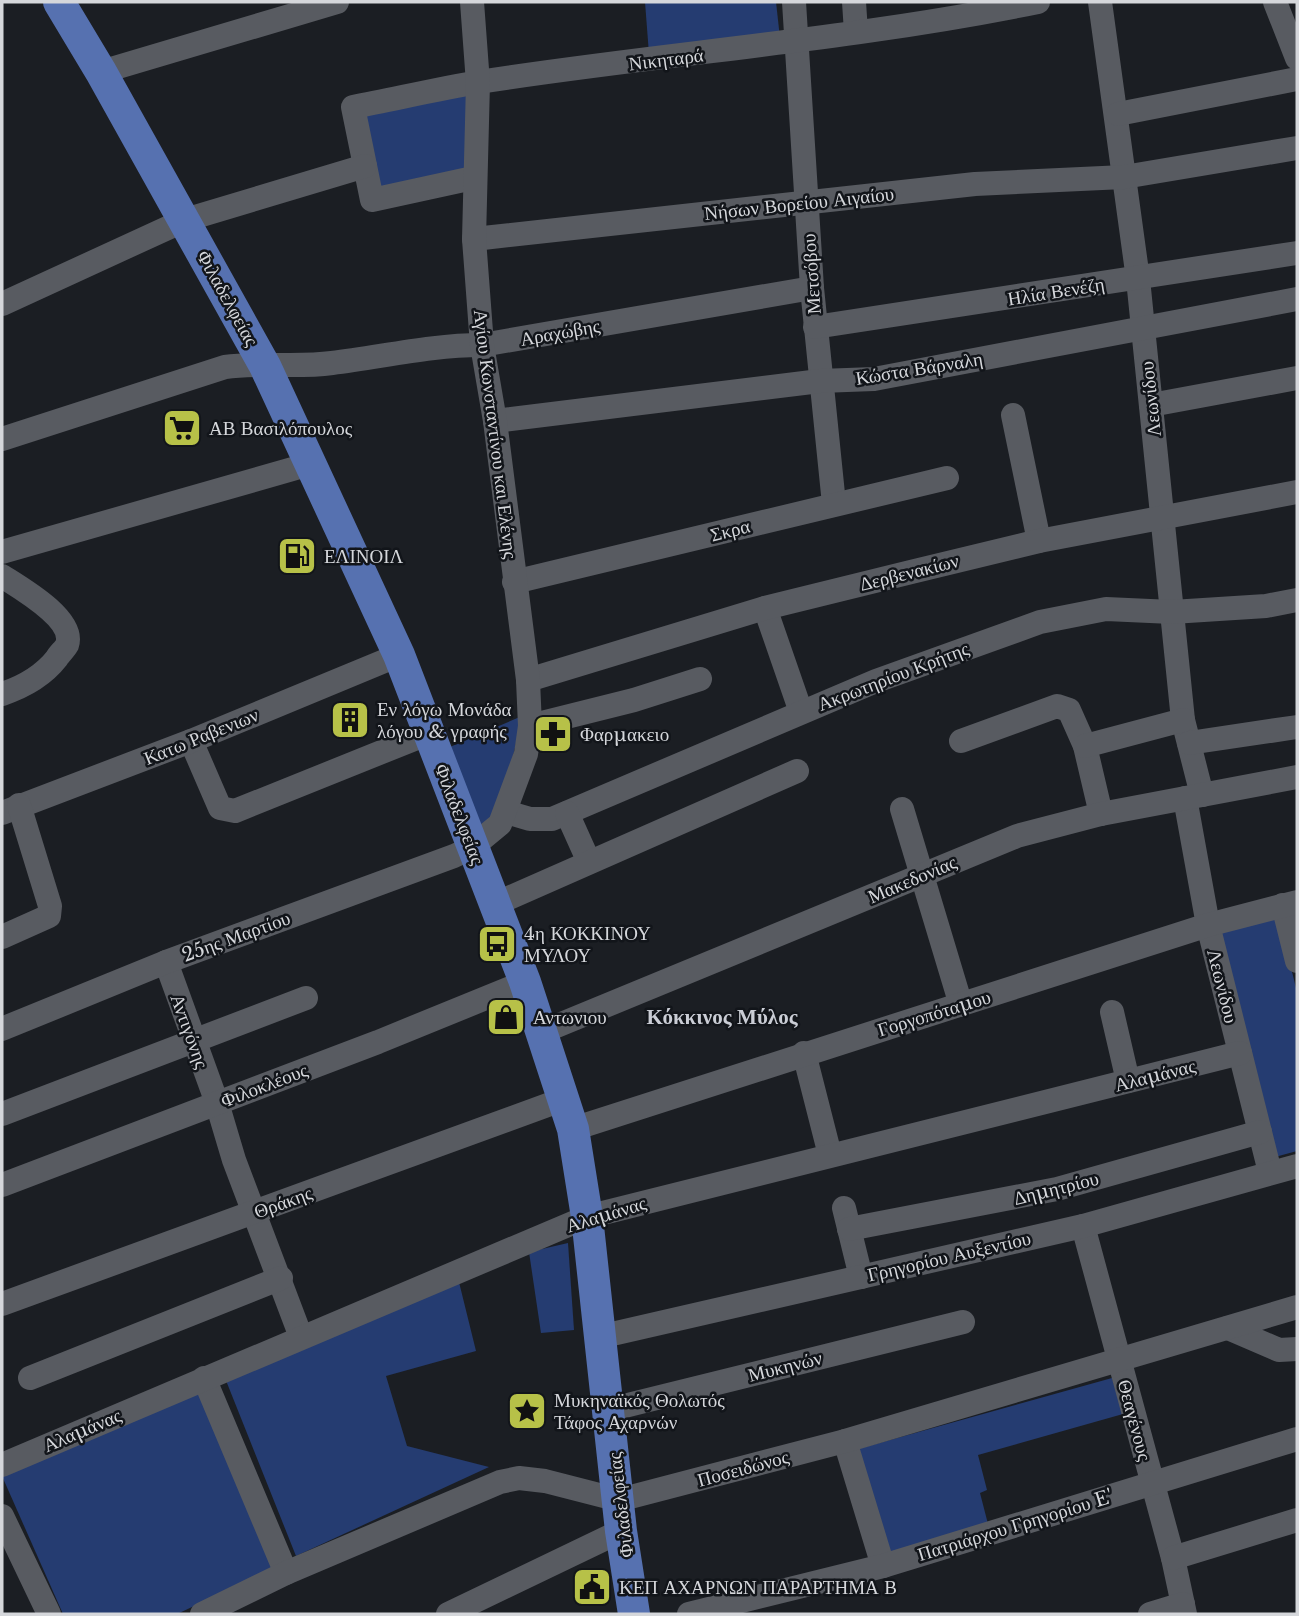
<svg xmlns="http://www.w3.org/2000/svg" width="1299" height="1616" font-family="'Libre Baskerville',serif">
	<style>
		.green { fill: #253c71 }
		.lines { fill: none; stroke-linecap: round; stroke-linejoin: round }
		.minor { stroke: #585b61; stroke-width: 24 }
		.major { stroke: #5671b0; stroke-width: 32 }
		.labels { text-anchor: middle; stroke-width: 5; stroke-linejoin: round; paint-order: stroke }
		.street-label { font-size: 19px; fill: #d5d7db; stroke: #12151a }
		.poi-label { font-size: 19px; fill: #d5d7db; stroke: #12151a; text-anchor: start }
		.neighbourhood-label { font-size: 21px; font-weight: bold; fill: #cacdd5; stroke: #12151a }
	</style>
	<rect width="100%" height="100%" fill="#1b1e23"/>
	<!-- green -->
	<g class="green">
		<polygon points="645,2 776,2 780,38 649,54"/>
		<polygon points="466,79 467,173 381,192 361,101"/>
		<polygon points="522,716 501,811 476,837 443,750"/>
		<polygon points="1278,915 1297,992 1297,1151 1275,1157 1217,930"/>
		<polygon points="568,1243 574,1330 541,1333 529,1252"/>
		<polygon points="458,1278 476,1351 386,1376 407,1446 489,1467 296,1556 223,1373"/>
		<polygon points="1112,1378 1123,1414 978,1455 987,1490 980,1493 988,1524 883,1556 854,1450"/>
		<polygon points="199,1386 276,1568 177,1614 63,1614 2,1476"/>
	</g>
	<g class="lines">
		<!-- minor -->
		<g class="minor">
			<polyline points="794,2 812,288 834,504"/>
			<polyline points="854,2 856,32"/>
			<polyline points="1100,2 1138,279 1183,720 1202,795"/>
			<polyline points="1275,2 1297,58"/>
			<polyline points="101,72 337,2"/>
			<polyline points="1118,114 1297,79"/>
			<path d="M 473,178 L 372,200 L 353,107 C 395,99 437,89 479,82 C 665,53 853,40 1038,2"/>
			<polyline points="474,239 975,184 1124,177 1297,148"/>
			<polyline points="2,304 185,220 365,166"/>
			<polyline points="815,327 1297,253"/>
			<polyline points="1151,405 1297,378"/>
			<polyline points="1013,415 1039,541"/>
			<polyline points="495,421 820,381 874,379 1297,299"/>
			<path d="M 2,439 L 225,367 C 260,362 296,368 332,363 C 382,357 431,345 482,345 L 812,288"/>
			<polyline points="2,552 310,464"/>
			<path d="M 2,576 C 19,587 76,619 67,645 C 65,649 59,654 57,658 C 43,676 23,687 2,694"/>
			<polyline points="514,582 947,478"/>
			<polyline points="765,608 801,712"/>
			<polyline points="528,680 765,608 911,572 1039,541 1297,492"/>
			<polyline points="530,726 634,700 700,679"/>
			<polyline points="191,741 220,808 235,811 429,733"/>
			<polyline points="961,741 1057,706 1069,710 1085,746 1101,814"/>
			<polyline points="1189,743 1297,727"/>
			<polyline points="1085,746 1183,720"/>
			<polyline points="1185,798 1208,925 1270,1172"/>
			<polyline points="902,809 961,1005"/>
			<polyline points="506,812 530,819 552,819 876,681 1040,622 1106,609 1172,612 1266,606 1297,600"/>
			<polyline points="2,813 191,741 399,655"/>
			<polyline points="567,813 589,862"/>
			<polyline points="495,904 797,771"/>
			<polyline points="1283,905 1297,961"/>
			<polyline points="2,937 49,916 50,906 19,805"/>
			<polyline points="166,962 217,1103 234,1160 301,1337"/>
			<polyline points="1112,1012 1128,1081"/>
			<polyline points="2,1029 166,962 454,856 471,848 500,824 526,754 530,726 528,680 495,421 482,345 474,239 478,83 472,2"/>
			<polyline points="542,1032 1017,836 1101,814 1297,777"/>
			<polyline points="804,1053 830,1155"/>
			<polyline points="2,1114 306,998"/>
			<polyline points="573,1129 1208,925 1297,902"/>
			<polyline points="2,1185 378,1042 525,982"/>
			<polyline points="844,1208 861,1277"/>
			<polyline points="1083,1226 1173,1558 1185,1614"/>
			<polyline points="849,1229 1057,1189 1260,1132"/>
			<polyline points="2,1304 564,1099"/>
			<polyline points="1228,1328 1279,1350 1297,1349"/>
			<polyline points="599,1337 1083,1226 1297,1166"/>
			<polyline points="30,1378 281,1278"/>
			<polyline points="204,1378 286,1573"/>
			<polyline points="608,1410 963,1322"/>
			<polyline points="845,1441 883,1566"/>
			<polyline points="2,1465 587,1217 1240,1053"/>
			<polyline points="2,1516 49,1614"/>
			<polyline points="1173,1558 1297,1520"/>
			<polyline points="202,1614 286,1573 500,1482 519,1478 545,1481 619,1500 845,1441 1297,1307"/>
			<polyline points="448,1614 621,1531"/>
			<polyline points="689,1614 883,1566 1297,1439"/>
			<polyline points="1150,1614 1183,1604"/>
		</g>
		<!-- major -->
		<polyline class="major" points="59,2 101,72 265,366 399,655 525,982 573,1129 587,1217 621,1531 634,1614"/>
	</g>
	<!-- icons -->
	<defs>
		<g id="supermarket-square" transform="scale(2.0125)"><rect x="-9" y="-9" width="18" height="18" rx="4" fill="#b7c148" stroke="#12151a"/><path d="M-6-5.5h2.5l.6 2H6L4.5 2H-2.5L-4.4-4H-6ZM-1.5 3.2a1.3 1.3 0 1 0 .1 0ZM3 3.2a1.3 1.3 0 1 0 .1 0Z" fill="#111"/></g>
		<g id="fuel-square" transform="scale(2.0125)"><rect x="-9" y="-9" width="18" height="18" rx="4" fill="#b7c148" stroke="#12151a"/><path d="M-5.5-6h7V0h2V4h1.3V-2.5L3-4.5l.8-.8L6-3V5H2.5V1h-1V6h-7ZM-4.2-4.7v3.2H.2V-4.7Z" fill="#111"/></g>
		<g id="building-square" transform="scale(2.0125)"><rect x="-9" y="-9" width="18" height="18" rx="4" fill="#b7c148" stroke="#12151a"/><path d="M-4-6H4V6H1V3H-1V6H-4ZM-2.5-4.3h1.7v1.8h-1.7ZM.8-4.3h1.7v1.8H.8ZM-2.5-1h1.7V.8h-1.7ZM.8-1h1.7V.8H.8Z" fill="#111"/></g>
		<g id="pharmacy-square" transform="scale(2.0125)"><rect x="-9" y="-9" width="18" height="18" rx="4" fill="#b7c148" stroke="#12151a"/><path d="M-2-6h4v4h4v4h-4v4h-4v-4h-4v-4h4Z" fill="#111"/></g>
		<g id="bus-square" transform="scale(2.0125)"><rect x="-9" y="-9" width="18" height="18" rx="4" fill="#b7c148" stroke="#12151a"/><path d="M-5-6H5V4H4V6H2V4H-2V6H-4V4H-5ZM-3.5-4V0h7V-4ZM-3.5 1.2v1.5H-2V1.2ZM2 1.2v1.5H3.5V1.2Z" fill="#111"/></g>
		<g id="shop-square" transform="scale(2.0125)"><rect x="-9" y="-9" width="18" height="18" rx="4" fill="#b7c148" stroke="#12151a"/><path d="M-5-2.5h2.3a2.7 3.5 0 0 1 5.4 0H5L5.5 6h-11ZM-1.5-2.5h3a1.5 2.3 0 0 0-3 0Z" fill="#111"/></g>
		<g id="sight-square" transform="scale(2.0125)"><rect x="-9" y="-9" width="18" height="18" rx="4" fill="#b7c148" stroke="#12151a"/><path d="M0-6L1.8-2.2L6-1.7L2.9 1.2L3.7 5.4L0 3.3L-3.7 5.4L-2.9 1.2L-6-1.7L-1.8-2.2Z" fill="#111"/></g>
		<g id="civic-square" transform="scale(2.0125)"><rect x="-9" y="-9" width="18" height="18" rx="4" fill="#b7c148" stroke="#12151a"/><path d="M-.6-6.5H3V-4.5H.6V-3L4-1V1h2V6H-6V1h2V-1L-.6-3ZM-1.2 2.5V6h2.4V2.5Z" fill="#111"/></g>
	</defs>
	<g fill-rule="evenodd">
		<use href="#supermarket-square" x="182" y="428"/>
		<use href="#fuel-square" x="297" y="556"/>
		<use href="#building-square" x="350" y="720"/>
		<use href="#pharmacy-square" x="553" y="734"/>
		<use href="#bus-square" x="497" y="944"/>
		<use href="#shop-square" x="506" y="1017"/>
		<use href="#sight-square" x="527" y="1411"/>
		<use href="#civic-square" x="592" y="1587"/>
	</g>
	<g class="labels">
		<!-- street labels -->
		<g class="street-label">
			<text transform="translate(666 59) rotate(-7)" y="7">Νικηταρά</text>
			<text transform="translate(799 203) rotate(-6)" y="7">Νήσων Βορείου Αιγαίου</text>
			<text transform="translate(811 274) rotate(-94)" y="7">Μετσόβου</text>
			<text transform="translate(1056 291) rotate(-9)" y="7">Ηλία Βενέζη</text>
			<text transform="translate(228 298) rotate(61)" y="7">Φιλαδελφείας</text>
			<text transform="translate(560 332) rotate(-10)" y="7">Αραχώβης</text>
			<text transform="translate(919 368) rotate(-9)" y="7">Κώστα Βάρναλη</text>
			<text transform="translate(1150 399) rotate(-96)" y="7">Λεωνίδου</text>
			<text transform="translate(496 434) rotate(83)" y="7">Αγίου Κωνσταντίνου και Ελένης</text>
			<text transform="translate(730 530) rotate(-14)" y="7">Σκρα</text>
			<text transform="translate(909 572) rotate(-14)" y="7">Δερβενακίων</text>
			<text transform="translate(893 676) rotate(-21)" y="7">Ακρωτηρίου Κρήτης</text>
			<text transform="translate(201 736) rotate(-22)" y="7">Κατω Ραβενιων</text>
			<text transform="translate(460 814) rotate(69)" y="7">Φιλαδελφείας</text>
			<text transform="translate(912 879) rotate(-23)" y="7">Μακεδονίας</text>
			<text transform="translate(236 936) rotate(-20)" y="7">25ης Μαρτίου</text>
			<text transform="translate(1223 986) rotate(76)" y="7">Λεωνίδου</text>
			<text transform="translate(934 1013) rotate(-17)" y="7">Γοργοπόταμου</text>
			<text transform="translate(190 1031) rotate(70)" y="7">Αντιγόνης</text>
			<text transform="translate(1155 1075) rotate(-14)" y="7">Αλαμάνας</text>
			<text transform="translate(264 1085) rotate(-21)" y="7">Φιλοκλέους</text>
			<text transform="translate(1056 1188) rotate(-14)" y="7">Δημητρίου</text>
			<text transform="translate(283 1202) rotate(-20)" y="7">Θράκης</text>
			<text transform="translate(606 1214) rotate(-17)" y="7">Αλαμάνας</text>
			<text transform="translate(949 1256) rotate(-13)" y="7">Γρηγορίου Αυξεντίου</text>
			<text transform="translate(785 1366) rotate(-14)" y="7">Μυκηνών</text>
			<text transform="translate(1135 1420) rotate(75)" y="7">Θεαγένους</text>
			<text transform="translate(82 1430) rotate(-23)" y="7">Αλαμάνας</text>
			<text transform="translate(743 1468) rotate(-15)" y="7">Ποσειδώνος</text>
			<text transform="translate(620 1505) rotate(-97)" y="7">Φιλαδελφείας</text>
			<text transform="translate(1015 1525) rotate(-17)" y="7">Πατριάρχου Γρηγορίου E'</text>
		</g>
		<!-- poi labels -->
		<g class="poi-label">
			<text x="209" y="435">ΑΒ Βασιλόπουλος</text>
			<text x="324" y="563">ΕΛΙΝΟΙΛ</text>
			<text x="377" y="716">Εν λόγω Μονάδα<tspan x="377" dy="22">λόγου &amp; γραφής</tspan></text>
			<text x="580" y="741">Φαρμακειο</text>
			<text x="524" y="940">4η ΚΟΚΚΙΝΟΥ<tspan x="524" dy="22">ΜΥΛΟΥ</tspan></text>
			<text x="533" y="1024">Αντωνιου</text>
			<text x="554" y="1407">Μυκηναϊκός Θολωτός<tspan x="554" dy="22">Τάφος Αχαρνών</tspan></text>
			<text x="619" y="1594">ΚΕΠ ΑΧΑΡΝΩΝ ΠΑΡΑΡΤΗΜΑ Β</text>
		</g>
		<!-- neighbourhood labels -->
		<g class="neighbourhood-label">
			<text x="722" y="1024">Κόκκινος Μύλος</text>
		</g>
	</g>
	<!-- border -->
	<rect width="1299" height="1616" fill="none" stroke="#d5d7db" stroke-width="7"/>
</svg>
